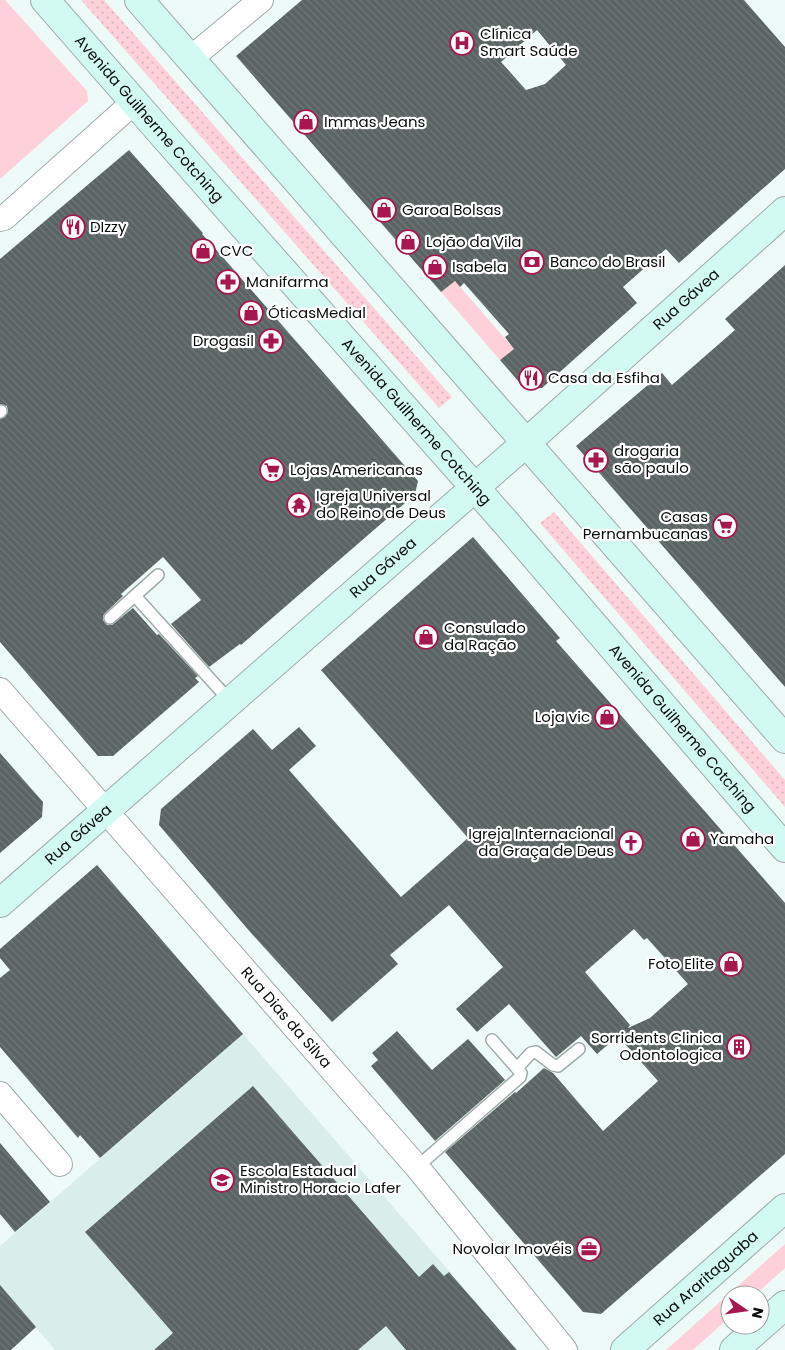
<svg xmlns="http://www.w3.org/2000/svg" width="785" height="1350" font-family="Poppins,sans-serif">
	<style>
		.built { fill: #daeee9 }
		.grass { fill: url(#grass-dots) }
		.green { fill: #fed0d9 }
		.building { fill: url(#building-back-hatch); fill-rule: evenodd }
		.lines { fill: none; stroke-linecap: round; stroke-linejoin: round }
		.lane-casing { stroke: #a0aba9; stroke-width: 14 }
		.street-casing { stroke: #a0aba9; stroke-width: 26 }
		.secondary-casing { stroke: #a0aba9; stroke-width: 30 }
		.lane { stroke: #fff; stroke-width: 11 }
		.street { stroke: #fff; stroke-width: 24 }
		.secondary { stroke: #d2f9f2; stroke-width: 28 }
		.labels { text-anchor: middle; stroke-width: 4.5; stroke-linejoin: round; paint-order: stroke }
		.poi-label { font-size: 15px; fill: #090c0c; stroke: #fff; text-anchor: start }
		.street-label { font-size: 15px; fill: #090c0c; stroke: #fff }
	</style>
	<defs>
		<pattern id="grass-dots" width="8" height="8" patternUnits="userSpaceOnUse" patternTransform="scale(1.25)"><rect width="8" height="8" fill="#fed0d9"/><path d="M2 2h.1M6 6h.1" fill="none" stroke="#d8b1b9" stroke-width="1.8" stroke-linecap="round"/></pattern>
		<pattern id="building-back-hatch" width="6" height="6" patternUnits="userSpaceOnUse" patternTransform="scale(1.25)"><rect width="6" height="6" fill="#5a6462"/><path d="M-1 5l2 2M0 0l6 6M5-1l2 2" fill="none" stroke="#717877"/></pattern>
	</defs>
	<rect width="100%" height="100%" fill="#eefaf7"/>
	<!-- built -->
	<polygon class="built" points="243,1034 482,1309 436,1350 55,1350 0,1285 0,1246"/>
	<!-- grass -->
	<g class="grass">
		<polygon points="81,0 104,0 452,397 439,408"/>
		<polygon points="554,512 785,780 785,807 540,523"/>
	</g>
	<!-- green -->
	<g class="green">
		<polygon points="0,0 5,0 87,91 88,101 0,179"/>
		<polygon points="455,281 514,349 500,360 441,292"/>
		<polygon points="785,1244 785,1268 755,1295 730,1295 730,1317 693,1350 666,1350"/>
	</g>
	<!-- building -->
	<g class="building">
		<path d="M 302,0 L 744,0 L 785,47 L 785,169 L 679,263 L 666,249 L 623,287 L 637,303 L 542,388 L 525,389 L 500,360 L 514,349 L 505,337 L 509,334 L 464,283 L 460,287 L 455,281 L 441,292 L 236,56 ZM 537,30 L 566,65 L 545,84 L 526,90 L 501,62 Z"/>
		<polygon points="129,150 203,233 202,234 220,254 418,481 415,494 412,497 241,645 240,644 209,667 171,624 201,600 163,557 121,594 123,596 105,613 103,616 103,620 107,625 112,625 133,608 157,635 159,634 198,676 195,678 199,682 113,756 98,756 0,642 0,419 5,417 8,412 7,406 0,404 0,259"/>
		<polygon points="785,265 785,687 576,446 662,373 672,385 735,330 725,319"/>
		<path d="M 473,537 L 560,638 L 556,641 L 785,903 L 785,1154 L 601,1314 L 583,1312 L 445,1152 L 515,1092 L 516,1093 L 544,1068 L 553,1073 L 603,1131 L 658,1081 L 618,1036 L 597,1054 L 581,1036 L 556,1057 L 509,1004 L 477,1032 L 456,1009 L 503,967 L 449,905 L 390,955 L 398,964 L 332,1022 L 251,933 L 159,825 L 161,809 L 253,729 L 272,750 L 299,727 L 316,746 L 289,770 L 401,897 L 468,838 L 321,670 ZM 634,929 L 644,940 L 647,938 L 688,984 L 650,1018 L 628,1028 L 630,1025 L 585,972 Z"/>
		<polygon points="0,753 43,802 42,817 0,853"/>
		<polygon points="97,865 243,1034 100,1158 80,1135 78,1138 0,1047 0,978 10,970 0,958 0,949"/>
		<polygon points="397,1031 432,1070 468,1039 505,1080 435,1141 371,1066 378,1060 372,1053"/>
		<polygon points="253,1086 419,1277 433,1264 444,1276 449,1272 517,1350 406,1350 386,1326 358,1350 154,1350 173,1333 85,1232"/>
		<polygon points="0,1143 50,1202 15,1232 0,1214"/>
		<polygon points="0,1285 36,1327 11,1350 0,1350"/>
	</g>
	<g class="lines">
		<!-- lane casing -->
		<g class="lane-casing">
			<g id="lane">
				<polyline points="0,412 1,411"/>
				<polyline points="135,596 230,701"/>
				<polyline points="110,618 158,575"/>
				<polyline points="517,1068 531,1053 536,1052 553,1065 558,1066 579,1049"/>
				<polyline points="417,1167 520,1077 521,1073 492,1040"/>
			</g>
		</g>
		<!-- street casing -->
		<g class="street-casing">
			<g id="street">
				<polyline points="190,59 261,0"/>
				<polyline points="0,219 4,218 134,102"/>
				<path id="s1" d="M 0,690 L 417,1167 L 565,1350"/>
				<polyline points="0,1094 60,1164"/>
			</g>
		</g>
		<!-- secondary casing -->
		<g class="secondary-casing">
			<g id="secondary">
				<path id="s2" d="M 45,0 L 163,135 L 507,524 L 785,848"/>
				<polyline points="139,0 785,739"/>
				<path id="s3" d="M 0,903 L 527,442 L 785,211"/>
				<path id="s4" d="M 625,1350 L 785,1208"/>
				<polyline points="734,1350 785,1305"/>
			</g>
		</g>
		<!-- lane -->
		<use href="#lane" class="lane"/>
		<!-- street -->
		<use href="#street" class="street"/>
		<!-- secondary -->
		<use href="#secondary" class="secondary"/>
	</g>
	<!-- icons -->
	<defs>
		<g id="hospital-ring" transform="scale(1.25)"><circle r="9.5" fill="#fff" stroke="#a8164f" stroke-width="1.5"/><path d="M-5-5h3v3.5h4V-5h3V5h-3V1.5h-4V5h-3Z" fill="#a8164f"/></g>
		<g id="shop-ring" transform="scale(1.25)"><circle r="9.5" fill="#fff" stroke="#a8164f" stroke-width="1.5"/><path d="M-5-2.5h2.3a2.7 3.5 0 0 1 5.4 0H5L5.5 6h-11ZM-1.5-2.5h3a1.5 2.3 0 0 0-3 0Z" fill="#a8164f"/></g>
		<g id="restaurant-ring" transform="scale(1.25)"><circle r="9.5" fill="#fff" stroke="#a8164f" stroke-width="1.5"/><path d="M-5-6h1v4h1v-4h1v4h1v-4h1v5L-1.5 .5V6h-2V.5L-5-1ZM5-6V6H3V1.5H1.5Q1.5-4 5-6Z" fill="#a8164f"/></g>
		<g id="bank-ring" transform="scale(1.25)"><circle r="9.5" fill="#fff" stroke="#a8164f" stroke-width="1.5"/><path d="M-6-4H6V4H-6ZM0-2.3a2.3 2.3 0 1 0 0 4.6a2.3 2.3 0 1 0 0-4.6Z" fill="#a8164f"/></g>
		<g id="pharmacy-ring" transform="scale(1.25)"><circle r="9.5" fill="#fff" stroke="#a8164f" stroke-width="1.5"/><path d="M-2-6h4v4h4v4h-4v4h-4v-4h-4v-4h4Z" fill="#a8164f"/></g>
		<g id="supermarket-ring" transform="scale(1.25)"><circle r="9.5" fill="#fff" stroke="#a8164f" stroke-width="1.5"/><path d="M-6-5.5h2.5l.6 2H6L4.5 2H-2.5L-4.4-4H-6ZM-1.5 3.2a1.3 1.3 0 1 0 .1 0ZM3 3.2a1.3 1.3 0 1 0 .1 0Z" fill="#a8164f"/></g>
		<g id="temple-ring" transform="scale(1.25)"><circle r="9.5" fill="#fff" stroke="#a8164f" stroke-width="1.5"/><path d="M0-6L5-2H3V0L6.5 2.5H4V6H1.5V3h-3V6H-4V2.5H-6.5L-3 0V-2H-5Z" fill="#a8164f"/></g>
		<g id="church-ring" transform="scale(1.25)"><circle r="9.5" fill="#fff" stroke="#a8164f" stroke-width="1.5"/><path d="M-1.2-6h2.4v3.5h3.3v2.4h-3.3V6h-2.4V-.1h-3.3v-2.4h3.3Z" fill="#a8164f"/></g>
		<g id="building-ring" transform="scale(1.25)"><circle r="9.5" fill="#fff" stroke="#a8164f" stroke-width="1.5"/><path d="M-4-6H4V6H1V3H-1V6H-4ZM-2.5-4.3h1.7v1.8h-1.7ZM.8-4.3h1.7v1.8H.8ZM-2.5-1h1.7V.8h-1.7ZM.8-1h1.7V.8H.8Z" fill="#a8164f"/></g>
		<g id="school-ring" transform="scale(1.25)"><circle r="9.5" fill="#fff" stroke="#a8164f" stroke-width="1.5"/><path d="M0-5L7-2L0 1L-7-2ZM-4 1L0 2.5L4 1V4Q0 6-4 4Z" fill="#a8164f"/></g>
		<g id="office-ring" transform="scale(1.25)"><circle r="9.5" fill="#fff" stroke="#a8164f" stroke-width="1.5"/><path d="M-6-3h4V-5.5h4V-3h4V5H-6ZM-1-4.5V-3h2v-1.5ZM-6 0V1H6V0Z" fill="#a8164f"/></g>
	</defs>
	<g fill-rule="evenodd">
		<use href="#hospital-ring" x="462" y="43"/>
		<use href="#shop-ring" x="306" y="122"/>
		<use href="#shop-ring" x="384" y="210"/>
		<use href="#restaurant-ring" x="73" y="227"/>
		<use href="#shop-ring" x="408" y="242"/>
		<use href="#shop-ring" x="203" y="251"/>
		<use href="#bank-ring" x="532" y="262"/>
		<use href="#shop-ring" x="435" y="267"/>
		<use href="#pharmacy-ring" x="228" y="282"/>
		<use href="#shop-ring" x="251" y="313"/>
		<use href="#pharmacy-ring" x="271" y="341"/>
		<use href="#restaurant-ring" x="531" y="378"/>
		<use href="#pharmacy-ring" x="596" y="460"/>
		<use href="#supermarket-ring" x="272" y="470"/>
		<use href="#temple-ring" x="299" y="505"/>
		<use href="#supermarket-ring" x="725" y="526"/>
		<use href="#shop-ring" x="426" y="637"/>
		<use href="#shop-ring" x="607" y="717"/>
		<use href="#shop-ring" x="693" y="839"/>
		<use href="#church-ring" x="631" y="843"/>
		<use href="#shop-ring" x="731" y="964"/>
		<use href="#building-ring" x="739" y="1047"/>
		<use href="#school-ring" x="222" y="1180"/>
		<use href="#office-ring" x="589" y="1249"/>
	</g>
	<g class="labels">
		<!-- poi labels -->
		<g class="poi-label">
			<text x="480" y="39">Clínica<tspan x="480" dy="17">Smart Saúde</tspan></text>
			<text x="324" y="127">Immas Jeans</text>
			<text x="402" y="215">Garoa Bolsas</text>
			<text x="90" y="232">DIzzy</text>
			<text x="426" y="247">Lojão da Vila</text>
			<text x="220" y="256">CVC</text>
			<text x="550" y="267">Banco do Brasil</text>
			<text x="452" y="272">Isabela</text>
			<text x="246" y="287">Manifarma</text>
			<text x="268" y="318">ÓticasMedial</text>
			<text x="254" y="346" text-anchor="end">Drogasil</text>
			<text x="548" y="383">Casa da Esfiha</text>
			<text x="614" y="456">drogaria<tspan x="614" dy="17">são paulo</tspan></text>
			<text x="290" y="475">Lojas Americanas</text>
			<text x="316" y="501">Igreja Universal<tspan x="316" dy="17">do Reino de Deus</tspan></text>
			<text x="708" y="522" text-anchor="end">Casas<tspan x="708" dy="17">Pernambucanas</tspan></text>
			<text x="444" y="633">Consulado<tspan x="444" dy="17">da Ração</tspan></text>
			<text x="590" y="722" text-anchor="end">Loja vic</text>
			<text x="614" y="839" text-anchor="end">Igreja Internacional<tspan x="614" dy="17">da Graça de Deus</tspan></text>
			<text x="710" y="844">Yamaha</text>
			<text x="714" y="969" text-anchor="end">Foto Elite</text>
			<text x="722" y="1043" text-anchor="end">Sorridents Clinica<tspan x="722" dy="17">Odontologica</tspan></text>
			<text x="240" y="1176">Escola Estadual<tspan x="240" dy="17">Ministro Horacio Lafer</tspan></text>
			<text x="572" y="1254" text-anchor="end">Novolar Imovéis</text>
		</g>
		<!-- street labels -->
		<g class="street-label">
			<text dy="5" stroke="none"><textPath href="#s2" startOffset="158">Avenida Guilherme Cotching</textPath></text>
			<text dy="5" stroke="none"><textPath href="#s3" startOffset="914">Rua Gávea</textPath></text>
			<text dy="5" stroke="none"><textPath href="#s2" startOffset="562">Avenida Guilherme Cotching</textPath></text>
			<text dy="5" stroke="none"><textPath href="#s3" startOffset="509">Rua Gávea</textPath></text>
			<text dy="5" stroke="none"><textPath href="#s2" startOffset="968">Avenida Guilherme Cotching</textPath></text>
			<text dy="5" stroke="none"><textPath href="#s3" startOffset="104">Rua Gávea</textPath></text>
			<text dy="5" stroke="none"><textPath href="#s1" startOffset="435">Rua Dias da Silva</textPath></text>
			<text dy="5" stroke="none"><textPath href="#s4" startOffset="108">Rua Araritaguaba</textPath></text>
		</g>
	</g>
	<!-- north arrow -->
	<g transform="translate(745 1310) rotate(103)"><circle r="24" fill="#ffffff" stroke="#9d9e9e"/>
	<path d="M0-4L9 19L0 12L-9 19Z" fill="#a8164f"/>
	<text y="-8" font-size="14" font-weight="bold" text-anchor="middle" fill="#090c0c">N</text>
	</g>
</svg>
